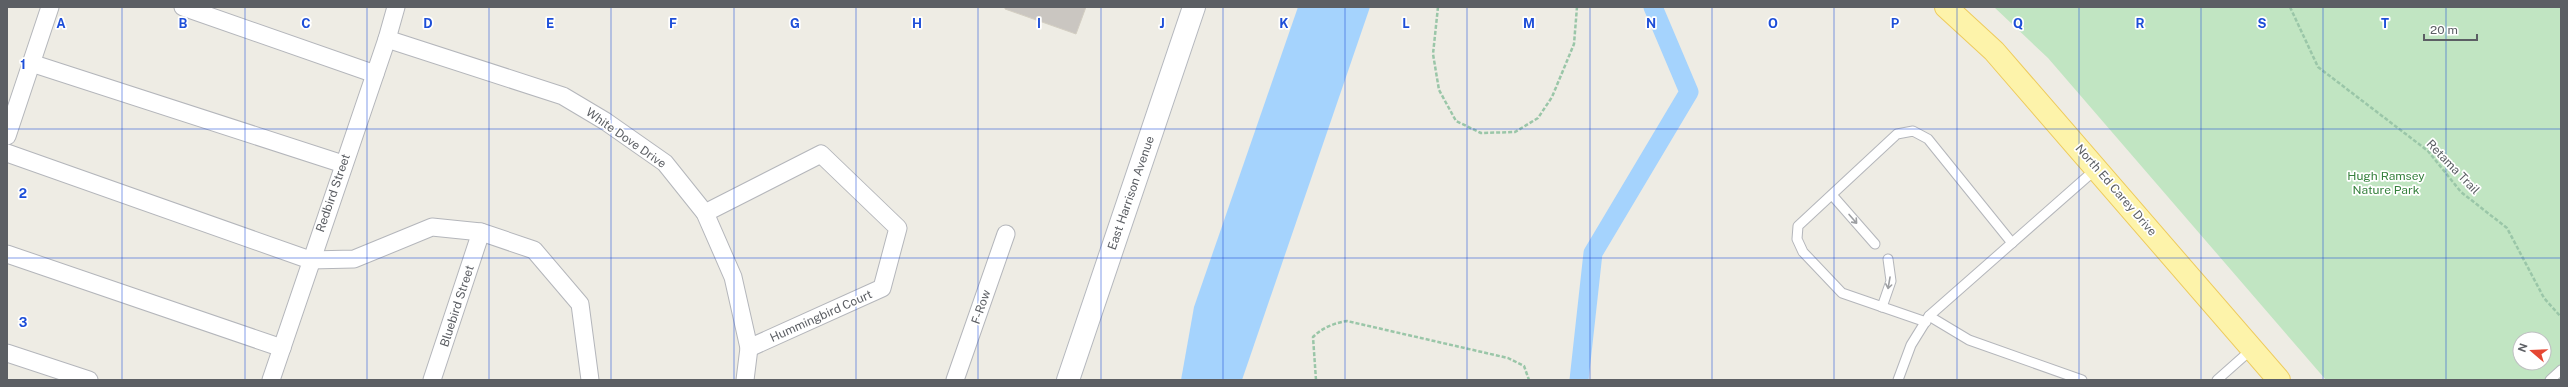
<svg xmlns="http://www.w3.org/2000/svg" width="2568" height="387" font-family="'Public Sans',sans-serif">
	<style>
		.green { fill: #c1e5c2; fill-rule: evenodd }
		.water { fill: #a5d3fd }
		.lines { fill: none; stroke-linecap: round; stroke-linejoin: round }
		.canal { stroke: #a5d3fd; stroke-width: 19 }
		.building { fill: #cac6c1; stroke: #d3cec2 }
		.lane-casing { stroke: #b4b6bb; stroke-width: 11 }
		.street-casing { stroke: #b4b6bb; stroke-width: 19 }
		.secondary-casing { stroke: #b5b8be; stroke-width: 24 }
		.primary-casing { stroke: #eecb5d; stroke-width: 24 }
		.path { stroke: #9ac6a8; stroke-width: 2.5; stroke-dasharray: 4 2; stroke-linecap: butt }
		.lane { stroke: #fff; stroke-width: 9 }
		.street { stroke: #fff; stroke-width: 17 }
		.secondary { stroke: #fff; stroke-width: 22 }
		.primary { stroke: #fdf3aa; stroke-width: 22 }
		.oneway { stroke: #9d9fa2 }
		.grid { fill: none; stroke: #1d4ed8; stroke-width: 1; stroke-opacity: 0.55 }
		.labels { text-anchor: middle; stroke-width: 3.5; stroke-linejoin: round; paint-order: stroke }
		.street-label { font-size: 12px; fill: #5c5f64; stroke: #fff }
		.park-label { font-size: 12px; fill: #36813d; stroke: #fff }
		.grid-label { font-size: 13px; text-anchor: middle; font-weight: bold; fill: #1d4ed8; stroke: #fff; stroke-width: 3.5; stroke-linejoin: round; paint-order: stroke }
	</style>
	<rect width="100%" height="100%" fill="#eeece4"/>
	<!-- green -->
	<path class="green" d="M 1994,7 L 2561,7 L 2561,380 L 2326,380 L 2048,58 ZM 2520,339 L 2544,339 L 2544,363 L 2520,363 Z"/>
	<!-- water -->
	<polygon class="water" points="1298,7 1370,7 1242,380 1181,380 1194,307"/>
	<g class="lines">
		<!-- canal -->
		<polyline class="canal" points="1579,380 1593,253 1689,92 1653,7"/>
	</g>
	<!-- building -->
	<polygon class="building" points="1005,7 1086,7 1076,34 1005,9"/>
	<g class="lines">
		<!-- lane casing -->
		<g class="lane-casing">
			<g id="lane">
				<polyline points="1832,195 1875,244"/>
				<polyline points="1882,307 1891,281 1888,259"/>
				<polyline points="1929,316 1969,340 2082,380"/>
				<polyline points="1926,322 1842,293 1803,252 1797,239 1798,226 1897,134 1913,131 1928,139 2012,243"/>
				<polyline points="1898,380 1911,345 1929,316 2096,169"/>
				<polyline points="2217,380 2252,349"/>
				<polyline points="2550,380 2561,370"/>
			</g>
		</g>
		<!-- street casing -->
		<g class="street-casing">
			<g id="street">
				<polyline points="183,7 375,74"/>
				<polyline points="387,39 563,96 605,121 665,163 705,213 733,277 749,348 745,380"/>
				<polyline points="31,63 343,164"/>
				<polyline points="7,136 50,7"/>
				<polyline points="7,153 310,260 354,259 432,227 481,232 534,250 580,304 590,380"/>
				<polyline points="705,213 821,154 898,228 882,288 749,348"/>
				<polyline points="7,254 282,348"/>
				<polyline points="7,353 89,380"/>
				<polyline points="271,380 387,39 396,7"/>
				<polyline points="432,380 481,232"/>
				<polyline points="955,380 1006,234"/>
			</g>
		</g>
		<!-- secondary casing -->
		<g class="secondary-casing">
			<polyline id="secondary" points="1068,380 1194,7"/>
		</g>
		<!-- primary casing -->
		<g class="primary-casing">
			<polyline id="primary" points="1946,7 1994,51 2279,380"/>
		</g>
		<!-- path -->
		<g class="path">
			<polyline points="1438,7 1433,54 1439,90 1456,121 1481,133 1515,132 1538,118 1552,97 1574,44 1577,7"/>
			<polyline points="2290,7 2318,67 2428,151 2461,192 2507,228 2544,298 2561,317"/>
			<path d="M 1316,380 L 1313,337 C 1323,327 1335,323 1347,321 L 1508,358 L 1524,366 L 1529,380"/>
		</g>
		<!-- lane -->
		<use href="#lane" class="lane"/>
		<!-- street -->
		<use href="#street" class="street"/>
		<!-- secondary -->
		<use href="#secondary" class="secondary"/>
		<!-- primary -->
		<use href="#primary" class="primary"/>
	</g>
	<!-- one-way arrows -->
	<defs><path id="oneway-shaft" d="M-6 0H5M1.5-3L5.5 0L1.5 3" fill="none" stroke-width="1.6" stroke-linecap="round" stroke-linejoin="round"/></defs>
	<g class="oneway">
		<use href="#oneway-shaft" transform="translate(1853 219) rotate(49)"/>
		<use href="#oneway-shaft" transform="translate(1889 283) rotate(100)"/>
	</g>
	<!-- grid -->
	<path class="grid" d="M 122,7 L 122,380M 245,7 L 245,380M 367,7 L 367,380M 489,7 L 489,380M 611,7 L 611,380M 734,7 L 734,380M 856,7 L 856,380M 978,7 L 978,380M 1101,7 L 1101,380M 1223,7 L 1223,380M 1345,7 L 1345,380M 1467,7 L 1467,380M 1590,7 L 1590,380M 1712,7 L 1712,380M 1834,7 L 1834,380M 1957,7 L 1957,380M 2079,7 L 2079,380M 2201,7 L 2201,380M 2323,7 L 2323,380M 2446,7 L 2446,380M 7,129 L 2561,129M 7,258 L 2561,258"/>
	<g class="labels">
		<!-- street labels -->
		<g class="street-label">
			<text transform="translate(626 138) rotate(35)" y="4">White Dove Drive</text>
			<text transform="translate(2453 167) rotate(46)" y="4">Retama Trail</text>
			<text transform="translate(2116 190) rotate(49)" y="4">North Ed Carey Drive</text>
			<text transform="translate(333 193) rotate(-71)" y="4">Redbird Street</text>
			<text transform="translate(1131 193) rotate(-71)" y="4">East Harrison Avenue</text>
			<text transform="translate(457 306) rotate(-72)" y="4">Bluebird Street</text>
			<text transform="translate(981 307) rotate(-71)" y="4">F-Row</text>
			<text transform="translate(821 316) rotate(-24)" y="4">Hummingbird Court</text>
		</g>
		<!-- park labels -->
		<g class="park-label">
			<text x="2386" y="180">Hugh Ramsey<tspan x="2386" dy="14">Nature Park</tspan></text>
		</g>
	</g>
	<g class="grid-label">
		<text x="61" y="28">A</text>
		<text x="183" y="28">B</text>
		<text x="306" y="28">C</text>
		<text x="428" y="28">D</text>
		<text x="550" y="28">E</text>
		<text x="673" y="28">F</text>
		<text x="795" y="28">G</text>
		<text x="917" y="28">H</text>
		<text x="1039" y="28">I</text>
		<text x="1162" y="28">J</text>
		<text x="1284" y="28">K</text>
		<text x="1406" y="28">L</text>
		<text x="1529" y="28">M</text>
		<text x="1651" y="28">N</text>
		<text x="1773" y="28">O</text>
		<text x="1895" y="28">P</text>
		<text x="2018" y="28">Q</text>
		<text x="2140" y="28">R</text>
		<text x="2262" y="28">S</text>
		<text x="2385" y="28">T</text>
		<text x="23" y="69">1</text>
		<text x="23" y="198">2</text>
		<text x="23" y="327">3</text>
	</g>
	<!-- border -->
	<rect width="2568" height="387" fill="none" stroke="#5c5f64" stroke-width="16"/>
	<!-- north arrow -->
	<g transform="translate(2532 351) rotate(289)"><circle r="19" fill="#ffffff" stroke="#bebfc1"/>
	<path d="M0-3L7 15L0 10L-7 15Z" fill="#e54733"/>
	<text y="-6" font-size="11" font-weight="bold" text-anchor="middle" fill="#5c5f64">N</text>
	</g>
	<!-- scale -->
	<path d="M2424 34v6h53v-6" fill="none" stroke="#5c5f64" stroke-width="2"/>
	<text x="2430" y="34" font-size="12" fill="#5c5f64" stroke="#ffffff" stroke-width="3" paint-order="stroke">20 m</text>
</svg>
